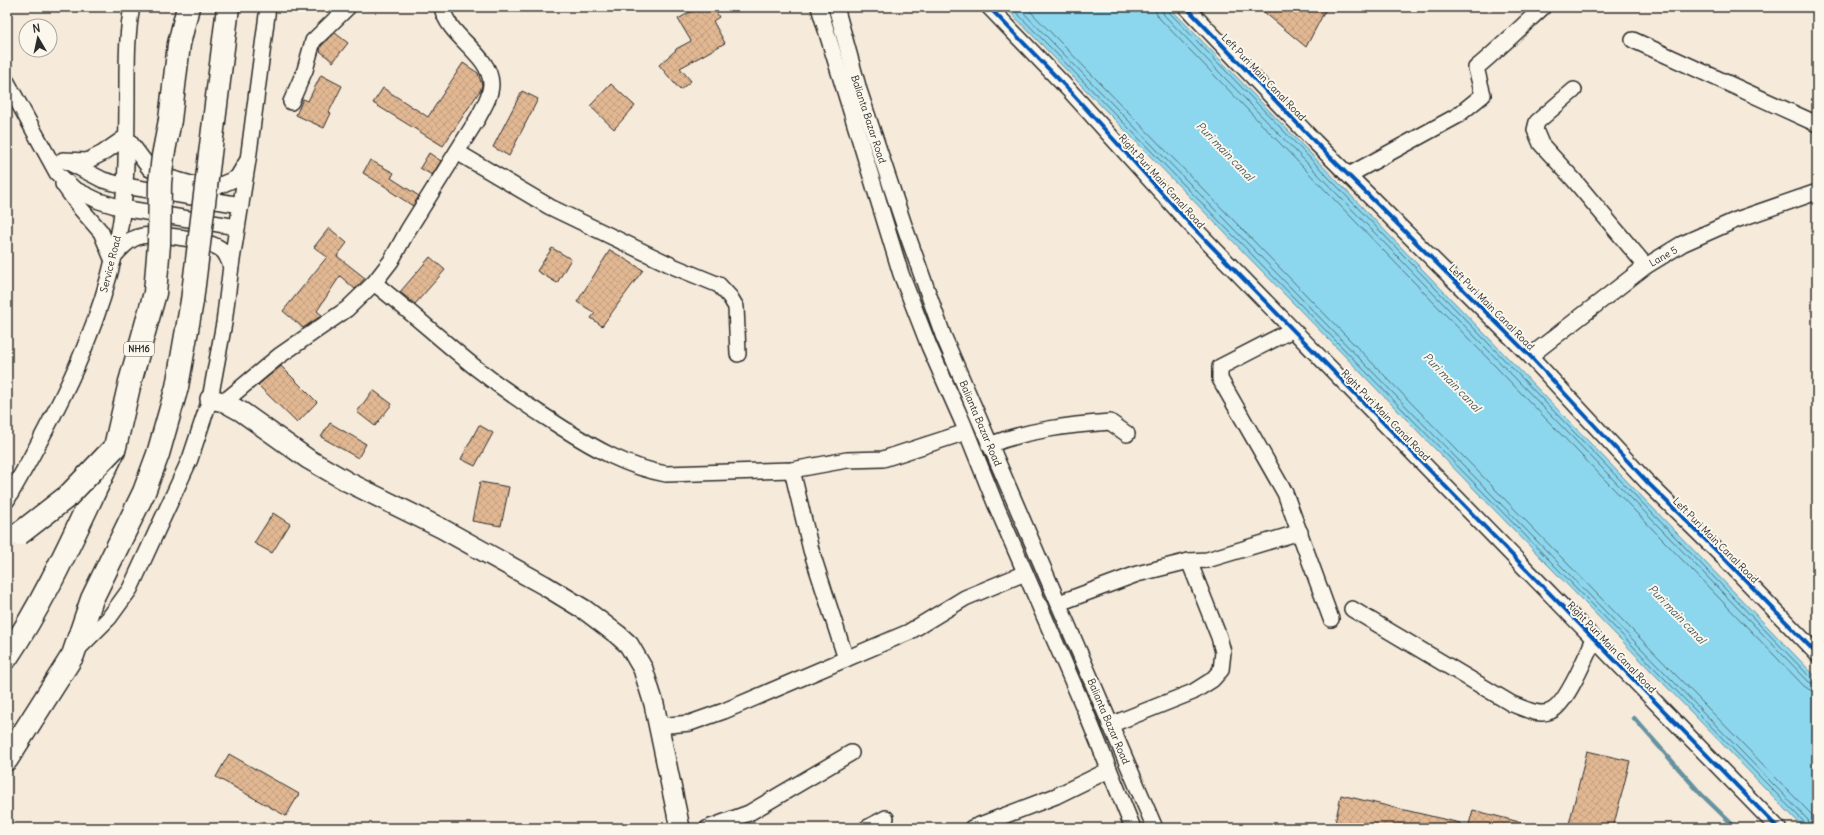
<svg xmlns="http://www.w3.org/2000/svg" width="1824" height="835" font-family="Delius,sans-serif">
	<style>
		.water { fill: #8dd7ee; stroke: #6692a0 }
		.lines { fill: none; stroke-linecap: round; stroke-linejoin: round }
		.shore { stroke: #527079; stroke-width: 1 }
		.stream { stroke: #6692a0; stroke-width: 4.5 }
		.building { fill: url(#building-cross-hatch); stroke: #2b2b2b }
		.minor-casing { stroke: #2b2b2b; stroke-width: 18 }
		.major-casing { stroke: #2b2b2b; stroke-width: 22 }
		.highway-casing { stroke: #2b2b2b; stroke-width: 25 }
		.minor { stroke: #fbf7ec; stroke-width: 15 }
		.major { stroke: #fbf7ec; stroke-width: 19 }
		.highway { stroke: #fbf7ec; stroke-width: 22 }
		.highway-bridge-casing { stroke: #2b2b2b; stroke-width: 25; stroke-linecap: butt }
		.highway-bridge { stroke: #fbf7ec; stroke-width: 22 }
		.cycleway-casing { stroke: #fbf7ec; stroke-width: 6 }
		.cycleway { stroke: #0057b8; stroke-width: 4 }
		.labels { text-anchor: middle; stroke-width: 4; stroke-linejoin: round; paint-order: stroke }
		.shield { fill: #fbf7ec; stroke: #696865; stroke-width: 1 }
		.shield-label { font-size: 9px; font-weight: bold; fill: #2b2b2b }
		.street-label { font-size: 10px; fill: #2b2b2b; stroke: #fbf7ec }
		.water-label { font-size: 11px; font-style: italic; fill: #44565c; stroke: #fbf7ec }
	</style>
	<defs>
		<pattern id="building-cross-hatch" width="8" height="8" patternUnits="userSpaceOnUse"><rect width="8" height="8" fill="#e2b893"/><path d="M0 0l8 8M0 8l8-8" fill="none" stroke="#c29e7f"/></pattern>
	</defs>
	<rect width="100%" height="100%" fill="#f6eada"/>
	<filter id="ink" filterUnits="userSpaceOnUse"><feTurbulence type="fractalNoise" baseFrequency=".025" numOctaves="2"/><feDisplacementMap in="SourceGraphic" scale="8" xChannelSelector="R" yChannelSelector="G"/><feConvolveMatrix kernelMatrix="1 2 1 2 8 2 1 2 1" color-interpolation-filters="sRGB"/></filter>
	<g filter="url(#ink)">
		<!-- water -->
		<polygon class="water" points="1005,7 1169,7 1817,678 1817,828 1804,828"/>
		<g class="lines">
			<!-- shore -->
			<g class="shore">
				<polyline points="1011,7 1805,823 1806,828"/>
				<polyline points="1018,7 1808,820 1811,828"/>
				<polyline points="1026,7 1813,816 1817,824"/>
				<polyline points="1155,7 1156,13 1160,19 1804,686 1810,690 1817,691"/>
				<polyline points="1161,7 1164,15 1809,682 1817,685"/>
				<polyline points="1167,7 1168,11 1812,679 1817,680"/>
			</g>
			<!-- stream -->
			<polyline class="stream" points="1634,718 1701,794 1736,828"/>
		</g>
		<!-- building -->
		<g class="building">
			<polygon points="699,7 713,7 719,17 713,21 725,43 680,68 691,81 680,90 659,65 676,50 676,49 691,41 678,19"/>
			<polygon points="1258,7 1327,7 1306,47"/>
			<polygon points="335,33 348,43 333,62 320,51 321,46"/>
			<polygon points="463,63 478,73 482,85 481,89 443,146 373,103 383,88 428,117"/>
			<polygon points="321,75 342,86 329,112 331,113 324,128 296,115 303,99 308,101"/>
			<polygon points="611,84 635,106 614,129 590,106"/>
			<polygon points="522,91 538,99 509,156 493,147"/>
			<polygon points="429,153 441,161 432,175 420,168"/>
			<polygon points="370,160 394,173 391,178 419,196 413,206 390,191 391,190 363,173"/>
			<polygon points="329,228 347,243 337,256 365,278 355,289 340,276 317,311 322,315 303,328 283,311 327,257 314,247"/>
			<polygon points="552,248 571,259 557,283 537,271"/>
			<polygon points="610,250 643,270 602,326 591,318 595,313 577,302"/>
			<polygon points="430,257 445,270 415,304 400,292"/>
			<polygon points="281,366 317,402 297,423 258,385"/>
			<polygon points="373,390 392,404 375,426 357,412"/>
			<polygon points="330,423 366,444 358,458 321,437"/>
			<polygon points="479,425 493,433 475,466 461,459"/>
			<polygon points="480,482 509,487 501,526 472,521"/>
			<polygon points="273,513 290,524 272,553 254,543"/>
			<polygon points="1587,751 1630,761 1613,828 1568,828"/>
			<polygon points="229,754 299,794 286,816 216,777"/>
			<polygon points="1341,795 1460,823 1459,828 1334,828"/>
			<polygon points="1473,810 1527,824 1526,828 1468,828"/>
		</g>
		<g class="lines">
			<!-- minor casing -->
			<g class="minor-casing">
				<g id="minor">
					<polyline points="819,7 901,274 929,346 963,423 995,503 1087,715 1133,828"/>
					<polyline points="836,7 859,90 904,225 943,335 1155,828"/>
					<polyline points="989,7 1070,91 1189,223 1778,828"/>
					<polyline points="1186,7 1315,142 1530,356 1647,482 1726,560 1817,654"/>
					<polyline points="1633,40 1817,124"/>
					<polyline points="7,82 57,173 74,189 99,201 122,208 237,227"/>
					<polyline points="1574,90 1537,122 1535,130 1541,144 1574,180 1646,266"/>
					<polyline points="291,102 305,70 313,41 348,7"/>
					<polyline points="457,152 550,207 675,267 719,285 730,297 736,307 738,354"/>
					<polyline points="63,160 87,161 103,153 126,137 150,169 170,178 191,184 216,187 237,178 246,163"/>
					<polyline points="66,161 103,180 125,186 241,205"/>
					<path d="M 1349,175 L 1457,116 L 1483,95 L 1476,68 C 1499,49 1520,28 1543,7"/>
					<polyline points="63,184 81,209 101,232 113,261"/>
					<path d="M 114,256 C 121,249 127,240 138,237 C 153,232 209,239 222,250 C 226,253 229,261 231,266"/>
					<path d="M 374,283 C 409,310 441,340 476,368 C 503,389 532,409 561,427 C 594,448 627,467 666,474 L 792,470 L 847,460 L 883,459 L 966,432"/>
					<polyline points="1292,330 1220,367 1220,379 1285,493 1331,619"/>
					<polyline points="1530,356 1646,266 1682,244 1736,220 1817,192"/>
					<path d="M 224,402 L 279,356 L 347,309 L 374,283 L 391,261 L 408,230 L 478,118 C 483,108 491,96 491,84 C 490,53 448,38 442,7"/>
					<path d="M 989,445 C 1028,430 1069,425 1110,422 L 1127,434"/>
					<polyline points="792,470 811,550 846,659"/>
					<path d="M 7,500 C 63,403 117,299 125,185 C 127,152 127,118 127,85 C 127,59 127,32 132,7"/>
					<polyline points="1059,603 1137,574 1189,561 1207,560 1300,532"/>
					<path d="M 1352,609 L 1512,704 C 1524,708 1539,717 1551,711 C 1567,704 1586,656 1594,639"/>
					<polyline points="76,651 109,618 130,589 190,459 210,399 224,323 231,266 248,160 268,7"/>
					<polyline points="1110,725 1193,692 1212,680 1221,670 1223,652 1219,637 1189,561"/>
					<polyline points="659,726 690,723 724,711 909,632 965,598 1025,573"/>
					<polyline points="708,828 749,813 851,753"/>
					<polyline points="867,828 886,818"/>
					<polyline points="972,828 1056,796 1109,770"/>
				</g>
			</g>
			<!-- major casing -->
			<g class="major-casing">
				<polyline id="major" points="210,399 224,402 242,412 308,459 348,482 441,528 544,585 585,610 618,635 629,645 643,669 654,704 680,828"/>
			</g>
			<!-- highway casing -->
			<g class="highway-casing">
				<g id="highway">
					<polyline points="170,120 179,44 188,7"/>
					<path d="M 7,657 C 50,593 80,520 114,451"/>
					<polyline points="7,759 73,655 92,599 144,492 158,454 177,387 192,301"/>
				</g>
			</g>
			<!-- minor -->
			<use href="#minor" class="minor"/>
			<!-- major -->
			<use href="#major" class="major"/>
			<!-- highway -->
			<use href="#highway" class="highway"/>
			<!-- highway-bridge casing -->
			<g class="highway-bridge-casing">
				<g id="highway-bridge">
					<polyline points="192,301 228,7"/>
					<polyline points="19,534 68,496 115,447 130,382 155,293 159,244 160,183 163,156 170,120"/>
				</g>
			</g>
			<!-- highway-bridge -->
			<use href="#highway-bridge" class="highway-bridge"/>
			<!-- cycleway casing -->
			<g class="cycleway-casing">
				<g id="cycleway">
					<polyline points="989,7 1070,91 1189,223 1778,828"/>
					<polyline points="1186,7 1315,142 1530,356 1647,482 1726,560 1817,654"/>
				</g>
			</g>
			<!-- cycleway -->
			<use href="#cycleway" class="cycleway"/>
		</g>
	</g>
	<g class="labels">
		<!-- shield labels -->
		<rect class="shield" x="124" y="342" width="30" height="14" rx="3"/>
		<g class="shield-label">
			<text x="139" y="352">NH16</text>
		</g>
		<!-- street labels -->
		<g class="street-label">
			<text transform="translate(1264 77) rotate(46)" y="4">Left Puri Main Canal Road</text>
			<text transform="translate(869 119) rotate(72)" y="4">Balianta Bazar Road</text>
			<text transform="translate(1162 181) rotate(48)" y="4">Right Puri Main Canal Road</text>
			<text transform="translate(1663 256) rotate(-30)" y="4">Lane 5</text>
			<text transform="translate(110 264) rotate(-76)" y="4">Service Road</text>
			<text transform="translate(1492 307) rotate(45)" y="4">Left Puri Main Canal Road</text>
			<text transform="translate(1386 415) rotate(46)" y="4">Right Puri Main Canal Road</text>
			<text transform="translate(981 423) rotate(67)" y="4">Balianta Bazar Road</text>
			<text transform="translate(1716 540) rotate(45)" y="4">Left Puri Main Canal Road</text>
			<text transform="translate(1612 647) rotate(46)" y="4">Right Puri Main Canal Road</text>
			<text transform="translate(1109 721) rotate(67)" y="4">Balianta Bazar Road</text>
		</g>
		<!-- water labels -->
		<g class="water-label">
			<text transform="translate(1225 151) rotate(46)" y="4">Puri main canal</text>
			<text transform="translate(1452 382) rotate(46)" y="4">Puri main canal</text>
			<text transform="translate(1677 614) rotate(46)" y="4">Puri main canal</text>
		</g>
	</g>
	<!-- margin -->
	<rect width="1824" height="835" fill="none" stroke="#fbf7ec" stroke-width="24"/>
	<rect x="12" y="12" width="1800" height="811" fill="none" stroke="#2b2b2b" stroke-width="1.5" filter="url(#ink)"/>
	<!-- north arrow -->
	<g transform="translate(38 38) rotate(351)"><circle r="19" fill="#fbf7ec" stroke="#a8a59f"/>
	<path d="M0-3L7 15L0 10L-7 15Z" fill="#2b2b2b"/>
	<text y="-6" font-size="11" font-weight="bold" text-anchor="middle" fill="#2b2b2b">N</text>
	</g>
</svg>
